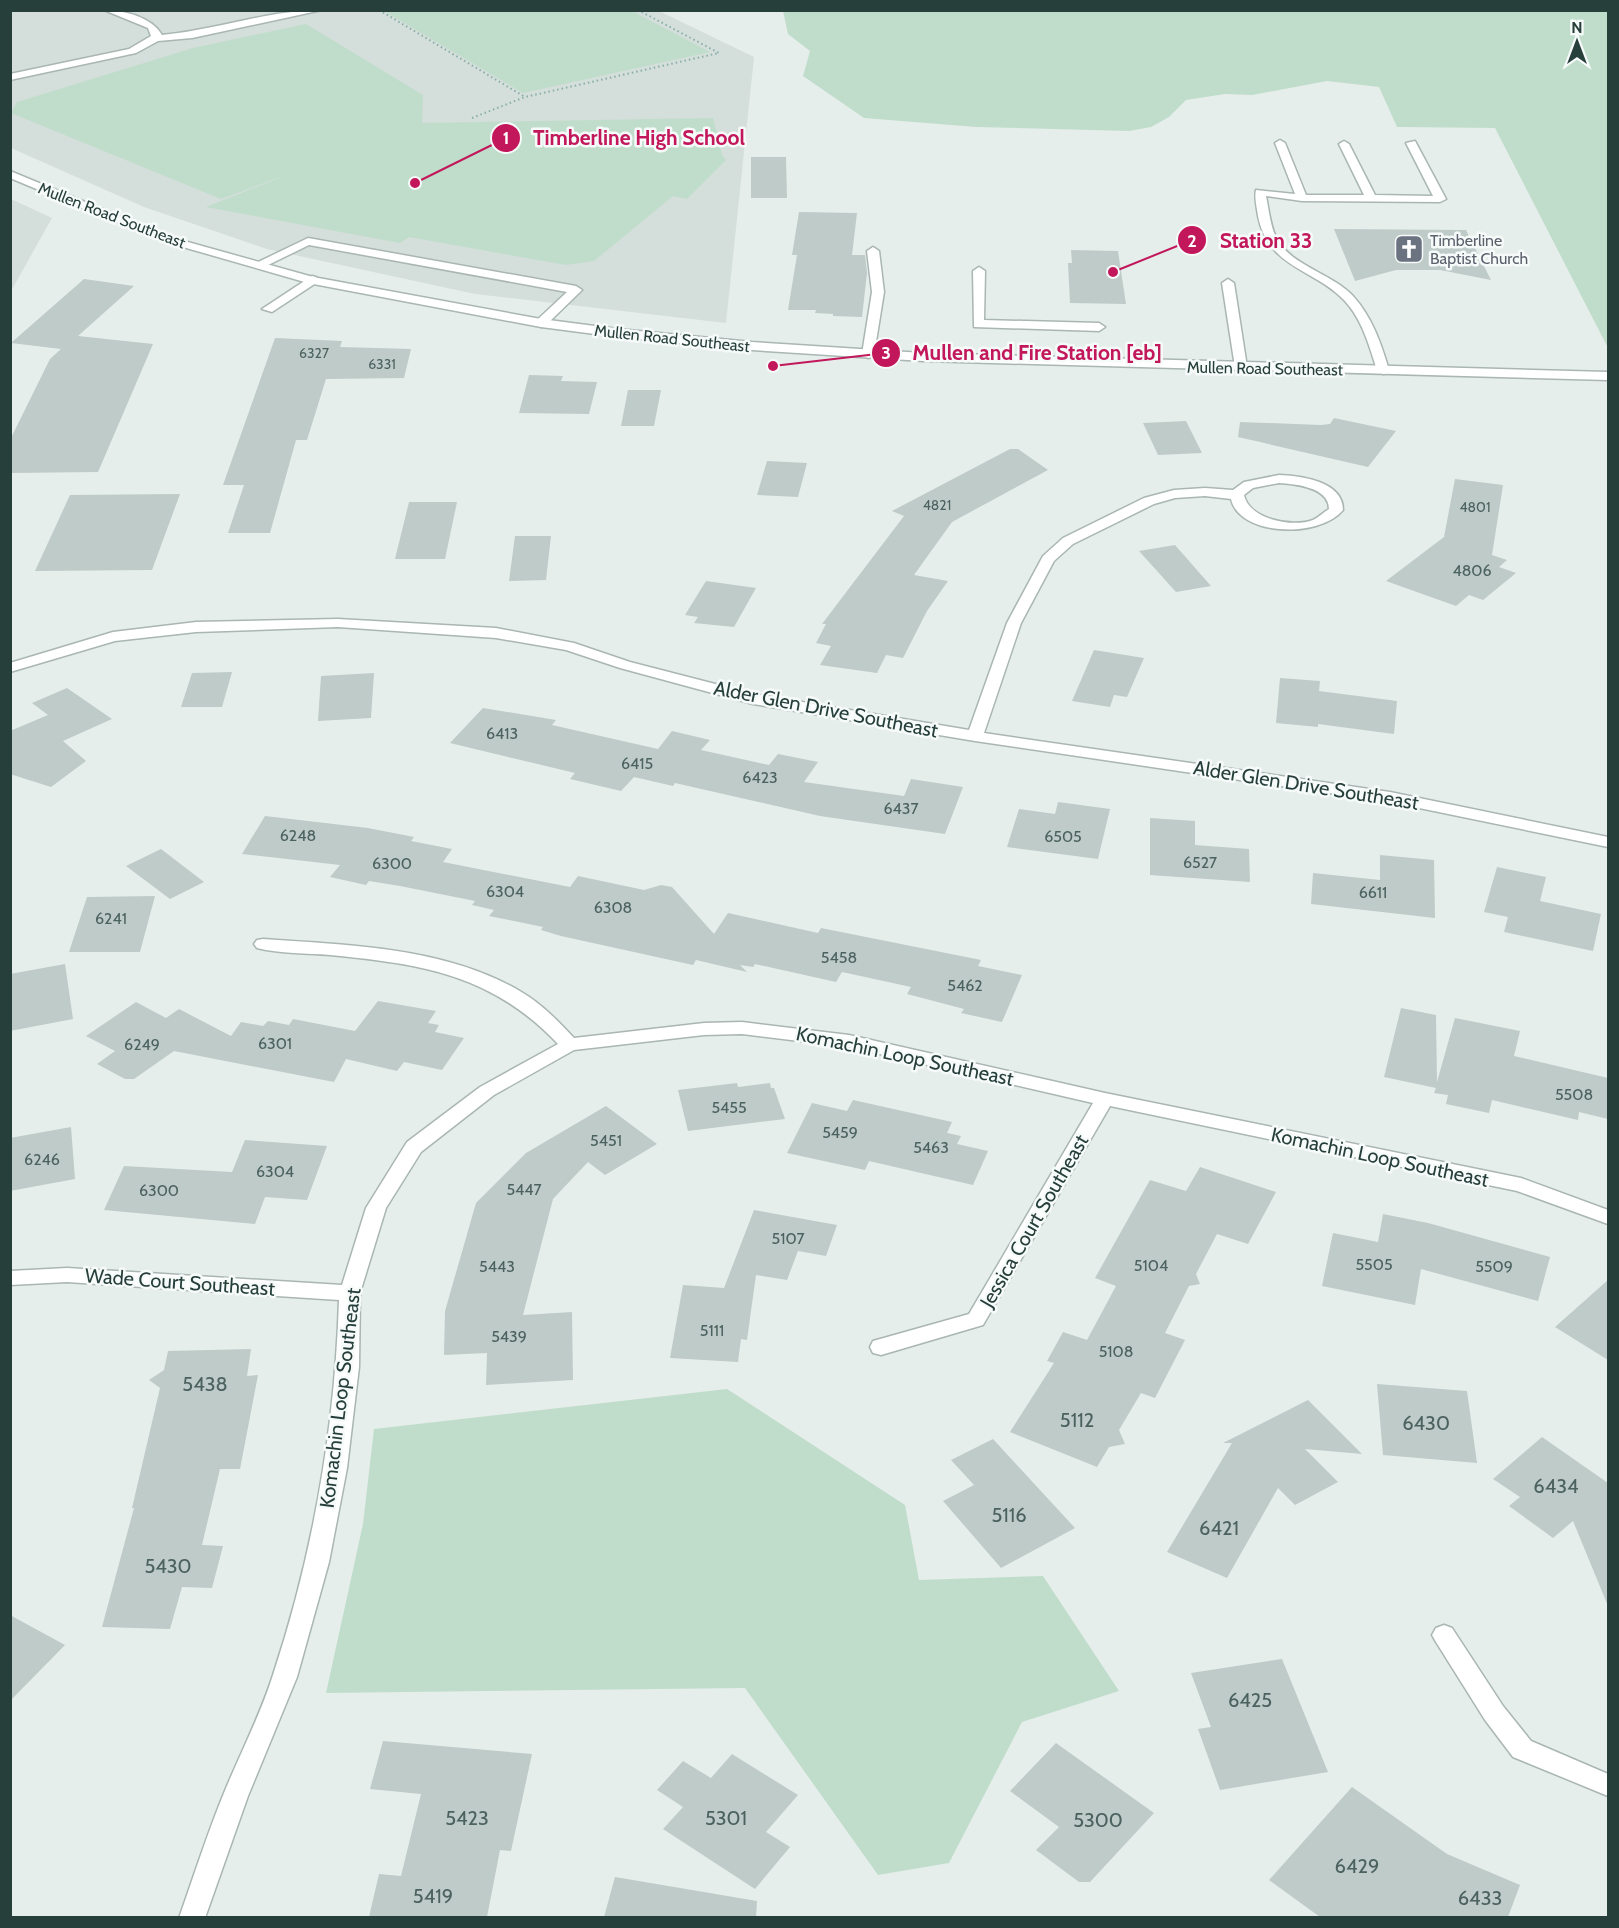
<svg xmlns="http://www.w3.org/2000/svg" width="1619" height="1928" font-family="Cabin,sans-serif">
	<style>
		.built { fill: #d4deda }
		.green { fill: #c0ddcc }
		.building { fill: #becbc8 }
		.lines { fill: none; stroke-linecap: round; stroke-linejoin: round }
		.service-casing { stroke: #a9b6b3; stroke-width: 3 }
		.minor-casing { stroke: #a9b6b3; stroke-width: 3 }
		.tertiary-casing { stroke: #a9b6b3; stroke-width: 3 }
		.path { stroke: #88afa8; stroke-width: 2; stroke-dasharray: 1.5 3; stroke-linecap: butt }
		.service { fill: #fff; fill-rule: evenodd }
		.minor { fill: #fff; fill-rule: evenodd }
		.tertiary { fill: #fff; fill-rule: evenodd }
		.labels { text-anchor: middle; stroke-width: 5; stroke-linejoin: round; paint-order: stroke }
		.far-number-label { font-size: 14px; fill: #4c625e }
		.far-street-label { font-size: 16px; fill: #263f3b; stroke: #f6faf9 }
		.far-worship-label { font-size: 16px; fill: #5b616d; stroke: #f6faf9; text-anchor: start }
		.number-label { font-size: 16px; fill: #4c625e }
		.street-label { font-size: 20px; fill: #263f3b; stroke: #f6faf9 }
		.near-number-label { font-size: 20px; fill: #4c625e }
		.leader { fill: none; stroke: #c2185b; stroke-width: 2 }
		.callout-dot { fill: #c2185b; stroke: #f6faf9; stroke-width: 2 }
		.mark-label { font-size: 18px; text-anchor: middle; font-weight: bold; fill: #fff }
		.callout-label { font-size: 21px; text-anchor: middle; font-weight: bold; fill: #c2185b; stroke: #f6faf9; stroke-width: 5; stroke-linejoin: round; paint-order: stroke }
	</style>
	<rect width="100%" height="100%" fill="#e6eeeb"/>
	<!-- built -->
	<g class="built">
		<polygon points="11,11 659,11 754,57 726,323 475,294 267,249 144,207 11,148"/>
		<polygon points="11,199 52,218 11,291"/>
	</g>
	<!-- green -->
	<g class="green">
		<polygon points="384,11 632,11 710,52 523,93"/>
		<polygon points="783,11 1608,11 1608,348 1495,128 1397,127 1379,87 1327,81 1252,95 1225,94 1186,100 1169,117 1151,127 1129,131 976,127 864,118 803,76 810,51 788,34"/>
		<polygon points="306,24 423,95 422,123 713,118 722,155 726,160 687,199 673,196 594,261 566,265 409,237 400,243 206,207 289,174 221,199 11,113 17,102 193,48"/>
		<polygon points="727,1389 905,1505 919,1580 1043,1576 1119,1691 1022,1722 949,1863 878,1875 745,1688 326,1693 363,1524 374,1429"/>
	</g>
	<!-- building -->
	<g class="building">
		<polygon points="751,157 786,157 787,198 751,198"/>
		<polygon points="799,212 857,213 852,255 865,255 867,273 862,317 833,316 833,314 815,313 816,310 788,310 797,255 792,255"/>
		<polygon points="1334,229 1466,230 1491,280 1440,270 1396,270 1355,281"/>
		<polygon points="1071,250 1118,251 1126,304 1070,303 1068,263 1072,263"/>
		<polygon points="84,279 134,286 78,336 153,344 98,472 10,473 10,440 50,359 61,349 11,343"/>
		<polygon points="275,338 342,341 340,347 411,349 404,378 326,379 307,440 296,440 270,533 228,533 244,485 223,485"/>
		<polygon points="529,375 563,376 561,381 597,382 589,414 519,413"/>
		<polygon points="628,390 661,390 654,426 621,426"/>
		<polygon points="1334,418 1396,431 1368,467 1238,437 1240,422 1321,425 1330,424"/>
		<polygon points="1186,421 1202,453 1158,455 1143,423"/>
		<polygon points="1010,449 1018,449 1048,470 952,522 914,575 948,581 927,611 903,658 886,655 877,673 820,665 831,646 816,643 826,624 822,624 904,516 892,511"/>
		<polygon points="767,461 807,463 798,497 757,495"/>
		<polygon points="1455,479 1503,485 1492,555 1507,560 1499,567 1516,573 1483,600 1469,595 1456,606 1386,581 1444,537"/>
		<polygon points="180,494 152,570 35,571 70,495"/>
		<polygon points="409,502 457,502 445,559 395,559"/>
		<polygon points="515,536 551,536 546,580 509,581"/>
		<polygon points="1175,545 1211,586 1176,592 1139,551"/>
		<polygon points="706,581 756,588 734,627 694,623 698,617 685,615"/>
		<polygon points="1094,650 1144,658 1127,697 1114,695 1110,707 1072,701"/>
		<polygon points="232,672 222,707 181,707 192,673"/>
		<polygon points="374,673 371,718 318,721 321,676"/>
		<polygon points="1280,678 1320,681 1319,691 1397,701 1394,734 1318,724 1318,727 1276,723"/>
		<polygon points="67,688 112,719 63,741 86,761 51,787 10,774 10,731 48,715 32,703"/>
		<polygon points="483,708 556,720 552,725 658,749 672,731 710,740 701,750 769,765 778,754 818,762 804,782 904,796 911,779 963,787 945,834 820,816 675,783 673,786 634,777 621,791 570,779 575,773 450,743"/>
		<polygon points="1058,802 1110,809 1098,859 1007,847 1019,809 1055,814"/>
		<polygon points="265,816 368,828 414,837 411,841 452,849 443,862 570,887 578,876 644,890 661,885 672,887 714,934 728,913 818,933 821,928 981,960 978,966 1022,975 1002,1022 961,1013 964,1009 907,994 911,987 842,972 836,982 755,964 753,967 740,965 747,972 696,960 693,965 561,936 541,930 543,927 489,916 494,910 472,905 475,901 400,886 369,881 366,885 330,877 340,865 242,854"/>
		<polygon points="1150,818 1195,821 1195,845 1249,849 1250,882 1150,875"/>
		<polygon points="161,849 204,882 170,899 126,866"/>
		<polygon points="1380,855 1434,860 1435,918 1311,904 1313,873 1380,880"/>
		<polygon points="1497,867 1546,877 1540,901 1601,914 1593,951 1504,932 1508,917 1484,912"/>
		<polygon points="155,896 140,952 69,952 87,897"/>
		<polygon points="65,964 73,1019 10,1031 10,974"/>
		<polygon points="378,1001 436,1011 428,1023 439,1025 435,1032 464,1038 442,1070 404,1062 397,1071 346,1059 334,1082 174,1051 134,1079 125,1079 97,1064 115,1051 86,1036 136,1002 166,1018 179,1009 231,1036 241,1022 263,1026 268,1021 289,1025 293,1019 355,1031"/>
		<polygon points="1401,1008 1436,1015 1437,1082 1455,1018 1520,1031 1514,1056 1608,1078 1608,1119 1579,1112 1578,1120 1492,1100 1489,1113 1446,1104 1448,1095 1434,1093 1436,1088 1384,1077"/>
		<polygon points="737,1083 738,1087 770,1083 771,1088 774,1088 785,1119 688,1131 678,1090"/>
		<polygon points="853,1100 952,1122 947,1133 961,1136 957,1144 988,1151 973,1185 869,1161 865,1170 787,1153 812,1103 847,1111"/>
		<polygon points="606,1106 657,1144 605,1175 588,1162 553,1199 523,1315 572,1312 573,1380 486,1385 487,1353 444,1355 445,1311 476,1203 526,1153"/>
		<polygon points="71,1127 75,1179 10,1191 10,1138"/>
		<polygon points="245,1140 327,1146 307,1200 265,1197 255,1224 104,1210 124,1166 232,1172"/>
		<polygon points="1200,1167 1276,1192 1248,1244 1217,1234 1196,1274 1200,1284 1189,1286 1165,1333 1185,1340 1155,1398 1141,1393 1119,1430 1125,1444 1109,1447 1097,1467 1010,1432 1054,1363 1047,1361 1063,1332 1087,1340 1116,1286 1095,1278 1150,1180 1186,1191"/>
		<polygon points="754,1210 837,1225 826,1256 798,1251 787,1280 756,1275 747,1340 741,1339 738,1362 670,1358 683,1285 724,1288"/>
		<polygon points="1383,1214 1428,1223 1550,1257 1538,1301 1421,1269 1415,1305 1322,1286 1333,1233 1378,1242"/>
		<polygon points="1608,1280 1608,1360 1555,1327"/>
		<polygon points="251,1349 247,1376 258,1375 240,1469 220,1469 202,1545 223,1546 212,1588 182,1587 170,1629 102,1627 134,1508 132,1508 160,1388 149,1380 164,1370 168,1351"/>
		<polygon points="1377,1384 1467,1391 1477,1463 1383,1455"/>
		<polygon points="1308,1400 1362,1454 1305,1449 1338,1482 1295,1505 1278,1488 1227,1578 1167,1552 1232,1443 1223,1443"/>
		<polygon points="1542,1437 1608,1483 1608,1606 1573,1521 1553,1538 1509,1506 1520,1497 1493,1479"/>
		<polygon points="993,1439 1075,1528 1001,1568 943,1501 974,1485 951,1460"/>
		<polygon points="10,1615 65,1645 10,1701"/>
		<polygon points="1282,1659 1328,1772 1220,1790 1198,1729 1211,1727 1191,1673"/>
		<polygon points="383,1741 532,1754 511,1851 500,1850 487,1917 369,1917 379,1874 401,1876 421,1794 370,1789"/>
		<polygon points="1056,1743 1154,1813 1090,1882 1079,1882 1036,1850 1059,1827 1010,1791"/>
		<polygon points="732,1754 798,1795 766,1832 790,1847 755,1889 663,1829 683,1807 657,1790 683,1761 711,1778"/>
		<polygon points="1352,1787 1447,1854 1520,1885 1508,1917 1320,1917 1269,1880"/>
		<polygon points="615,1877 757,1901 756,1917 604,1917"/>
	</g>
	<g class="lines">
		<!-- service casing -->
		<g class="service-casing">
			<g id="service">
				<path d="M 104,10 C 123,10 152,17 162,35 C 216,30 269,10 322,10 L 192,38 L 158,41 L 136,53 L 10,80 L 10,74 L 129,49 L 151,36 L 148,28 Z"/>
				<path d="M 1280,140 L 1285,143 L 1306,195 L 1364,195 L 1339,144 L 1344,141 L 1349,144 L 1375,195 L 1433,196 L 1406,143 L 1415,141 L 1446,199 L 1440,202 L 1302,201 L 1266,196 C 1269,210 1270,225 1276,237 C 1290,266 1332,273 1353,296 C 1372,317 1381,343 1389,370 L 1388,373 L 1383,374 L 1377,370 C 1369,345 1362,319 1344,300 C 1313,268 1268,268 1258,216 C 1257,208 1254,197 1256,190 L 1295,194 L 1275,143 Z"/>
				<polygon points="308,238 576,286 582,290 545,326 541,327 535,323 537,320 567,292 309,245 262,268 252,265"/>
				<polygon points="873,247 879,251 884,292 874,354 868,358 862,354 872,292 867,251"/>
				<polygon points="979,267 985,271 984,320 1099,323 1105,327 1099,331 974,327 973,271"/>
				<polygon points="312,276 316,277 316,283 272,312 262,309"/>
				<polygon points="1228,279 1234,283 1247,367 1241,371 1235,367 1222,283"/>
			</g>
		</g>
		<!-- minor casing -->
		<g class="minor-casing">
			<g id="minor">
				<path d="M 1279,475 C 1301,476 1343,481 1343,510 C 1319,539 1239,536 1231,499 L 1205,496 L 1175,498 L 1154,504 L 1073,544 L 1054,561 L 1021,623 L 984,733 L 1390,792 L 1608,837 L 1608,847 L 1390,802 L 975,741 L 753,704 L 620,668 L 566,650 L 496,638 L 338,627 L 196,632 L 115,641 L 10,672 L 10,663 L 113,632 L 196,622 L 338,619 L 496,628 L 574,643 L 630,662 L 754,694 L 969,730 L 1007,623 L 1043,556 L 1063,538 L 1144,498 L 1174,490 L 1205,488 L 1233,490 L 1244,482 ZM 1279,483 C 1295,484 1329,487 1329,509 C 1324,512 1319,517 1313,520 C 1292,528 1249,519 1244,495 L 1253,488 Z"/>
				<path d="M 263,939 C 348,945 448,947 523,993 C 543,1005 559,1022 574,1038 L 704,1023 L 742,1022 L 849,1035 L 1105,1093 L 1521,1178 L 1608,1210 L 1608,1224 L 1517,1191 L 1110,1106 L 983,1325 L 881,1355 L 873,1353 L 870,1347 L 873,1341 L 969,1314 L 1093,1103 L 849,1047 L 742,1034 L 704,1035 L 574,1050 L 494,1095 L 421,1152 L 386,1208 L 360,1293 L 359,1367 L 347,1468 L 329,1562 L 297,1677 L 248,1796 L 205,1918 L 179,1918 C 194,1876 207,1834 224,1793 C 240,1754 260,1716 273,1675 C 313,1554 335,1428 339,1300 L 67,1282 L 10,1285 L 10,1271 L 67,1268 L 342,1285 L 366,1208 L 407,1142 L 480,1087 L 558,1044 C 492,974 421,964 330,955 C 306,953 280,954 257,948 L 254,944 L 257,940 Z"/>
				<polygon points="1444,1625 1452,1628 1503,1706 1531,1741 1608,1774 1608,1796 1513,1757 1485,1720 1436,1642 1432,1635 1436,1628"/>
			</g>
		</g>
		<!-- tertiary casing -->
		<g class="tertiary-casing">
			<polygon id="tertiary" points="10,171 170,237 313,277 541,319 618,329 752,342 923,353 1608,372 1608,380 923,361 752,350 618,337 541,327 308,283 162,241 10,178"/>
		</g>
		<!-- path -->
		<g class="path">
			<polyline points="379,10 525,97"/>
			<polyline points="472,118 525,97 719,53 638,10"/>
		</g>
		<!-- service -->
		<use href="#service" class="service"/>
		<!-- minor -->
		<use href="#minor" class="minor"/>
		<!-- tertiary -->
		<use href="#tertiary" class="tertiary"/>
	</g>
	<!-- icons -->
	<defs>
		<g id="church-square" transform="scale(1.5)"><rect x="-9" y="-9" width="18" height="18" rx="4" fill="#6b7280" stroke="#f6faf9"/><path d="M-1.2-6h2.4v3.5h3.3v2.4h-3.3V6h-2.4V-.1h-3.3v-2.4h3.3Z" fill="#fff"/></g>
	</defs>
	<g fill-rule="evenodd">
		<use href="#church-square" x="1409" y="249"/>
	</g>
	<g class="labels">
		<!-- far-number labels -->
		<g class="far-number-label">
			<text x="314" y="358">6327</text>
			<text x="382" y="369">6331</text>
			<text x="937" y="510">4821</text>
			<text x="1475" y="512">4801</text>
		</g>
		<!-- far-street labels -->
		<g class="far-street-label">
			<text transform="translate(112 215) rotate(21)" y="6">Mullen Road Southeast</text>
			<text transform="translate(672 338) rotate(6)" y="6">Mullen Road Southeast</text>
			<text transform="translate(1265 368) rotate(1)" y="6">Mullen Road Southeast</text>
		</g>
		<!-- far-worship labels -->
		<g class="far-worship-label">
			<text x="1430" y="246">Timberline<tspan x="1430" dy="18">Baptist Church</tspan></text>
		</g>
		<!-- number labels -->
		<g class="number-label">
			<text x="1472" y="576">4806</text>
			<text x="502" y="739">6413</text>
			<text x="637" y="769">6415</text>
			<text x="760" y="783">6423</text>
			<text x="901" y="814">6437</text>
			<text x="298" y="841">6248</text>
			<text x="1063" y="842">6505</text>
			<text x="1200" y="868">6527</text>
			<text x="392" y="869">6300</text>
			<text x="505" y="897">6304</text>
			<text x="1373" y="898">6611</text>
			<text x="613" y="913">6308</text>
			<text x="111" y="924">6241</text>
			<text x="839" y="963">5458</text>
			<text x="965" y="991">5462</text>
			<text x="275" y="1049">6301</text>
			<text x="142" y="1050">6249</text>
			<text x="1574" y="1100">5508</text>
			<text x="729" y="1113">5455</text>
			<text x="840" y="1138">5459</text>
			<text x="606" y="1146">5451</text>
			<text x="931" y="1153">5463</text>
			<text x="42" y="1165">6246</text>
			<text x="275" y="1177">6304</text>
			<text x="524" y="1195">5447</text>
			<text x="159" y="1196">6300</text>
			<text x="788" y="1244">5107</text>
			<text x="1374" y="1270">5505</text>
			<text x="1151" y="1271">5104</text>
			<text x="497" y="1272">5443</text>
			<text x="1494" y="1272">5509</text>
			<text x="712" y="1336">5111</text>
			<text x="509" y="1342">5439</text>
			<text x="1116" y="1357">5108</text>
		</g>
		<!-- street labels -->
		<g class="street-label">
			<text transform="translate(826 709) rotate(11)" y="7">Alder Glen Drive Southeast</text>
			<text transform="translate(1306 785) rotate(9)" y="7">Alder Glen Drive Southeast</text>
			<text transform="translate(905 1056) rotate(12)" y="7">Komachin Loop Southeast</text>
			<text transform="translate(1380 1157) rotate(12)" y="7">Komachin Loop Southeast</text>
			<text transform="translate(1034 1221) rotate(-60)" y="7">Jessica Court Southeast</text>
			<text transform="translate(180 1282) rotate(4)" y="7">Wade Court Southeast</text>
			<text transform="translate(340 1398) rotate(-83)" y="7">Komachin Loop Southeast</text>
		</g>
		<!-- near-number labels -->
		<g class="near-number-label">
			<text x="205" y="1391">5438</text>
			<text x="1077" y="1427">5112</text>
			<text x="1426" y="1430">6430</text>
			<text x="1556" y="1493">6434</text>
			<text x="1009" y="1522">5116</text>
			<text x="1219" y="1535">6421</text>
			<text x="168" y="1573">5430</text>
			<text x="1250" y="1707">6425</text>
			<text x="467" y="1825">5423</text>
			<text x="726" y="1825">5301</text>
			<text x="1098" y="1827">5300</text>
			<text x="1357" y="1873">6429</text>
			<text x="433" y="1903">5419</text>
			<text x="1480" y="1905">6433</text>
		</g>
	</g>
	<!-- callouts -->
	<path class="leader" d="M415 183L506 138M1113 272L1192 240M773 366L886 353"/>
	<g class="callout-dot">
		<circle cx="415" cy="183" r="6"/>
		<circle cx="1113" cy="272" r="6"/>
		<circle cx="773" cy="366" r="6"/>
		<circle cx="506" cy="138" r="15"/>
		<circle cx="1192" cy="240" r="15"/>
		<circle cx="886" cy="353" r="15"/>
	</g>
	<g class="mark-label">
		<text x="506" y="144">1</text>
		<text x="1192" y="247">2</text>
		<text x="886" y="359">3</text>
	</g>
	<g class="callout-label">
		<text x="639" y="145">Timberline High School</text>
		<text x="1266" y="248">Station 33</text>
		<text x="1037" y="360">Mullen and Fire Station [eb]</text>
	</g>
	<!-- border -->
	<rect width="1619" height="1928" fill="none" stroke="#263f3b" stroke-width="24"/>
	<!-- north arrow -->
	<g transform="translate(1577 42)" stroke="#f6faf9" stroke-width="4.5" paint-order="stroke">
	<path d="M0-4.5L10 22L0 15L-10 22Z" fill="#263f3b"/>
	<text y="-9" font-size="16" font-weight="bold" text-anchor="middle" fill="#263f3b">N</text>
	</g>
</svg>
